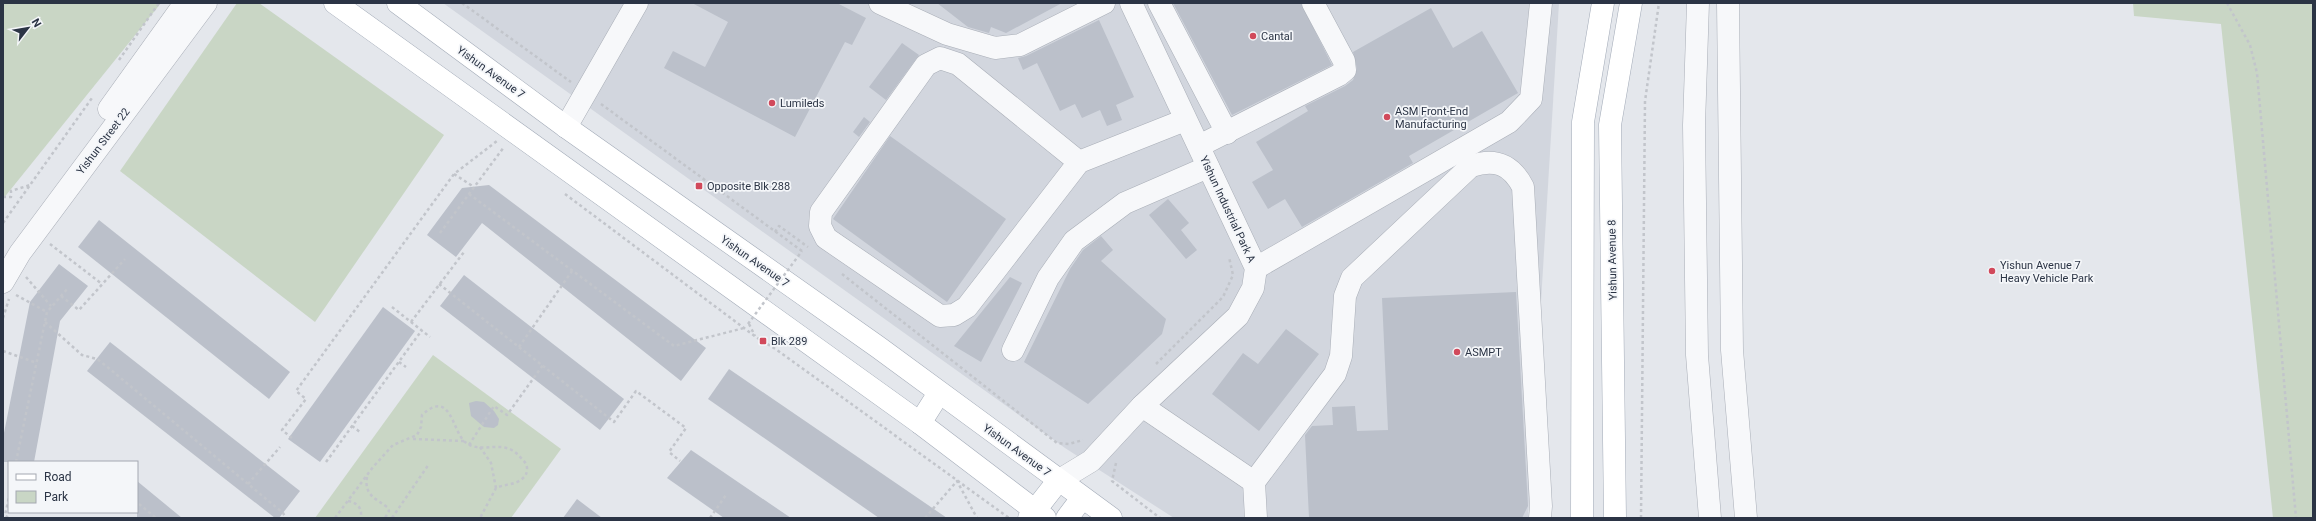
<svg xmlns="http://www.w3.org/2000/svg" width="2316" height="521" font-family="Roboto,sans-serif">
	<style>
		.built { fill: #d2d6de }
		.green { fill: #c9d6c5 }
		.building { fill: #bbc0ca }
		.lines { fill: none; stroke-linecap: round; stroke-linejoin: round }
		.minor-casing { stroke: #a9aeb7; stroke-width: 23 }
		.major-casing { stroke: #a3abb8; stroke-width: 23 }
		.path { stroke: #c2c5cb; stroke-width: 2.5; stroke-dasharray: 3 3; stroke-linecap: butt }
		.minor { stroke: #f7f8fa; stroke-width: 22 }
		.major { stroke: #fff; stroke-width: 22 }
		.path-bridge { stroke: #c2c5cb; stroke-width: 2.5; stroke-dasharray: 3 3; stroke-linecap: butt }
		.poi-dot { fill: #d1495b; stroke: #f4f6f9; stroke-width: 1.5 }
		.labels { text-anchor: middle; stroke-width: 3.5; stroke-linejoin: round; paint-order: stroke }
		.poi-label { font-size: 11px; fill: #2b3445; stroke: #f4f6f9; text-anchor: start }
		.street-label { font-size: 11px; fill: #2b3445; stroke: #f4f6f9 }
	</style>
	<rect width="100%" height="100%" fill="#e4e7ec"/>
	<!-- built -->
	<polygon class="built" points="443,3 1559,3 1528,518 1174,518 1065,448"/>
	<!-- green -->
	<g class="green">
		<polygon points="3,3 161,3 3,199"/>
		<polygon points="237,3 259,3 444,135 315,322 120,171"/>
		<polygon points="2133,3 2313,3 2313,518 2273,518 2221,24 2134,16"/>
		<polygon points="433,355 561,449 511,518 315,518"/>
	</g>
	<!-- building -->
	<g class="building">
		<polygon points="692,3 837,3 866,18 852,45 845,42 795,137 664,68 673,51 705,67 728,22"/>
		<polygon points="937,3 1062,3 1006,33 991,27 989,33 968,27"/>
		<polygon points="1173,3 1301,3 1332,65 1232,115"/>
		<polygon points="1431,8 1453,48 1482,31 1518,93 1409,156 1413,163 1302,227 1285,199 1268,209 1252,182 1273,170 1256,142 1308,111 1305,106 1345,86 1353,80 1357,69 1353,52"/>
		<polygon points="1099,20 1134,97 1116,105 1122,120 1107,126 1100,110 1082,118 1075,104 1060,111 1037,63 1023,70 1018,58 1026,56"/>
		<polygon points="902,43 919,55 886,100 869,87"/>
		<polygon points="864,117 870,122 859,137 853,132"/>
		<polygon points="890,136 1006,219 947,302 833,219"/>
		<polygon points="489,185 706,348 681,381 482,223 456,257 427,235 462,188"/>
		<polygon points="1168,199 1189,223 1181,230 1197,250 1186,259 1149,215"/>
		<polygon points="99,220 290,372 269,399 78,247"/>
		<polygon points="1101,236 1113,250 1101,261 1166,319 1162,334 1088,404 1024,362 1070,269 1083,250"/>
		<polygon points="59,264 88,286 60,321 34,462 3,462 3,438 30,302"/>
		<polygon points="464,275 624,399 600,430 440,306"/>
		<polygon points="1010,277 1022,283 981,362 954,346"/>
		<polygon points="1516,292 1528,506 1522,518 1309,518 1305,435 1312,426 1333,425 1332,407 1355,406 1357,431 1388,430 1382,298"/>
		<polygon points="383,307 415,331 320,462 288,439"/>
		<polygon points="1286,329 1319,354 1259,431 1212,394 1243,353 1258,364"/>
		<polygon points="110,342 300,491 279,518 275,518 87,371"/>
		<polygon points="729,369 947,518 879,518 708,399"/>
		<polygon points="476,401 484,402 494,411 499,419 498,425 494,428 484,427 471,416 469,403"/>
		<polygon points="691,450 791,518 724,518 667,478"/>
		<polygon points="137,481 182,518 137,518"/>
		<polygon points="577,499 602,518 563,518"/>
	</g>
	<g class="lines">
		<!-- minor casing -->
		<g class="minor-casing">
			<g id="minor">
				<polyline points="880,3 947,34 995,48 1020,45 1104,3"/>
				<polyline points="1159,3 1227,133"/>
				<polyline points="1698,3 1694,125 1697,355 1710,518"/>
				<polyline points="1728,3 1732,350 1746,518"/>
				<polyline points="109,109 185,3"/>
				<polyline points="566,127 637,3"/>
				<polyline points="1199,146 1339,75 1345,70 1344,61 1313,3"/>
				<polyline points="1079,162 958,64 940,58 926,65 821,212 820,226 826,238 940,316 954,315 967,307 1079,162 1185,120"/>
				<polyline points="1256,268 1509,122 1531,99 1541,3"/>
				<polyline points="3,282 20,253 206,3"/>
				<polyline points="1013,350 1048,278 1074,241 1125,203 1208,167"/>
				<polyline points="1142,406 1254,482"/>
				<polyline points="1058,481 1091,461 1142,406 1238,316 1253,288 1256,268 1131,3"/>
				<path d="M 1256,518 L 1254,482 L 1335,374 L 1341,356 L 1345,296 L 1352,278 L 1471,166 C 1495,158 1511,164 1523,187 L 1541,506 L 1540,518"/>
			</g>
		</g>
		<!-- major casing -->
		<g class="major-casing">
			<g id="major">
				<polyline points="335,3 920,423 1045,518"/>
				<polyline points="398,3 566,127 878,347 1111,518"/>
				<polyline points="920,423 939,393"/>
				<polyline points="1029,518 1058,481"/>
				<polyline points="1067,518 1082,498"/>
				<polyline points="1582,518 1583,122 1603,3"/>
				<polyline points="1615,518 1610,125 1631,3"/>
			</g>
		</g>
		<!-- path -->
		<g class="path">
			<polyline points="462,3 571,82"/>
			<polyline points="2227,3 2250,45 2257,73 2296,518"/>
			<polyline points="119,60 159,3"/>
			<polyline points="601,104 802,251"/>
			<polyline points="454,174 474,187"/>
			<polyline points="469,194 674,346 744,328"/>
			<polyline points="565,194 756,337 777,350 1009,518"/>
			<polyline points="3,197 11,197 11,191 30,185"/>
			<polyline points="3,223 92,98"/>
			<polyline points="775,232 779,226 808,247"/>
			<polyline points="440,233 504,147"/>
			<polyline points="50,244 102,284"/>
			<polyline points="842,274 1057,443 1069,444 1083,440"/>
			<polyline points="26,277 51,306"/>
			<polyline points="439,284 614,422 636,391 686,428 669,452 680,461"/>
			<polyline points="16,295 47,312"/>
			<polyline points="61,296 79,310 125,259"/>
			<polyline points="392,307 430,337"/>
			<polyline points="3,318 9,299"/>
			<polyline points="45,322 82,355 97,359 105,365 283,513 286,518"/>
			<polyline points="411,322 464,252"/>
			<polyline points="749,324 755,336"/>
			<polyline points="519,347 572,271"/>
			<polyline points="3,351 37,363"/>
			<polyline points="399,362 406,367"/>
			<polyline points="1156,364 1223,297 1233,275 1229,257"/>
			<polyline points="352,426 360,432"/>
			<polyline points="292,438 282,430 306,399 296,391 304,380 454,174 497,141"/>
			<polyline points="413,439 464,441"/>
			<polyline points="469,445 494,406 507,415 543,365"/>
			<polyline points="480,447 491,463 496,488"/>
			<polyline points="16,462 47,312 68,288"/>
			<polyline points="326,462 422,330"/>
			<polyline points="1116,463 1112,481 1160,518"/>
			<path d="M 367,477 C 364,495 375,498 387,507 L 389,511 L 385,518"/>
			<polyline points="248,484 280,447"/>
			<path d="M 348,501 C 358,503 362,508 361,518"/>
			<polyline points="139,504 156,518"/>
			<polyline points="8,518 5,515 9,497"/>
			<path d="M 335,518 L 373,467 L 393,445 L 417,435 L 421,427 L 422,415 C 451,388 452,431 465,442 C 483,456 503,436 521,458 C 524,461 527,464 527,468 C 527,473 526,476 522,479 C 515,485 504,484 496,488 L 480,518"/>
			<polyline points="392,518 429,464"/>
			<polyline points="710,518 726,495"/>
			<polyline points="925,518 957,481 977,518"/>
			<polyline points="1641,518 1645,101 1659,3"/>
		</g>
		<!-- minor -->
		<use href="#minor" class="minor"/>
		<!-- major -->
		<use href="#major" class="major"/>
		<!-- path-bridge -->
		<polyline class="path-bridge" points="748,324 802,251"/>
	</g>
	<!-- markers -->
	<g class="poi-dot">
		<circle cx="1253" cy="36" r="4"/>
		<circle cx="772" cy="103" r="4"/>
		<circle cx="1387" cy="117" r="4"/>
		<rect x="695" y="182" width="8" height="8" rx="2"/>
		<circle cx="1992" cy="271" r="4"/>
		<rect x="759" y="337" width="8" height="8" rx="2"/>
		<circle cx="1457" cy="352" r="4"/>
	</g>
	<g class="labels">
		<!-- poi labels -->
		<g class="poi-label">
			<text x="1261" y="40">Cantal</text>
			<text x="780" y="107">Lumileds</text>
			<text x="1395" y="115">ASM Front-End<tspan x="1395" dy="13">Manufacturing</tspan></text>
			<text x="707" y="190">Opposite Blk 288</text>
			<text x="2000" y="269">Yishun Avenue 7<tspan x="2000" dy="13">Heavy Vehicle Park</tspan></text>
			<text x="771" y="345">Blk 289</text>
			<text x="1465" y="356">ASMPT</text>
		</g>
		<!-- street labels -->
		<g class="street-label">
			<text transform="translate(491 72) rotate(36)" y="4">Yishun Avenue 7</text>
			<text transform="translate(103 141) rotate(-53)" y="4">Yishun Street 22</text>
			<text transform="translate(1228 209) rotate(65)" y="4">Yishun Industrial Park A</text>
			<text transform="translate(1612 260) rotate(-91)" y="4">Yishun Avenue 8</text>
			<text transform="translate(755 261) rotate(35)" y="4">Yishun Avenue 7</text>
			<text transform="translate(1017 450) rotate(36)" y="4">Yishun Avenue 7</text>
		</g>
	</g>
	<!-- border -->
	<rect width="2316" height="521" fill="none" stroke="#2b3445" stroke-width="8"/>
	<!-- legend -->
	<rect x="8" y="461" width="130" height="52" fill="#f4f6f9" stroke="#a4a8b1"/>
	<rect x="16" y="474" width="20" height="6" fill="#ffffff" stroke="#a4a8b1"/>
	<text x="44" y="481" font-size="12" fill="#2b3445">Road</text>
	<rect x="16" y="491" width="20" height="12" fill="#c9d6c5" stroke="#a4a8b1"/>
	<text x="44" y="501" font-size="12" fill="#2b3445">Park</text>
	<!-- north arrow -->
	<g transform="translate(28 28) rotate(59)" stroke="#f4f6f9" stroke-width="3" paint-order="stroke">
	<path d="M0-3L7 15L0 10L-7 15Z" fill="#2b3445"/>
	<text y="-6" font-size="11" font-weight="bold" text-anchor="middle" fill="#2b3445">N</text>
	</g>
</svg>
